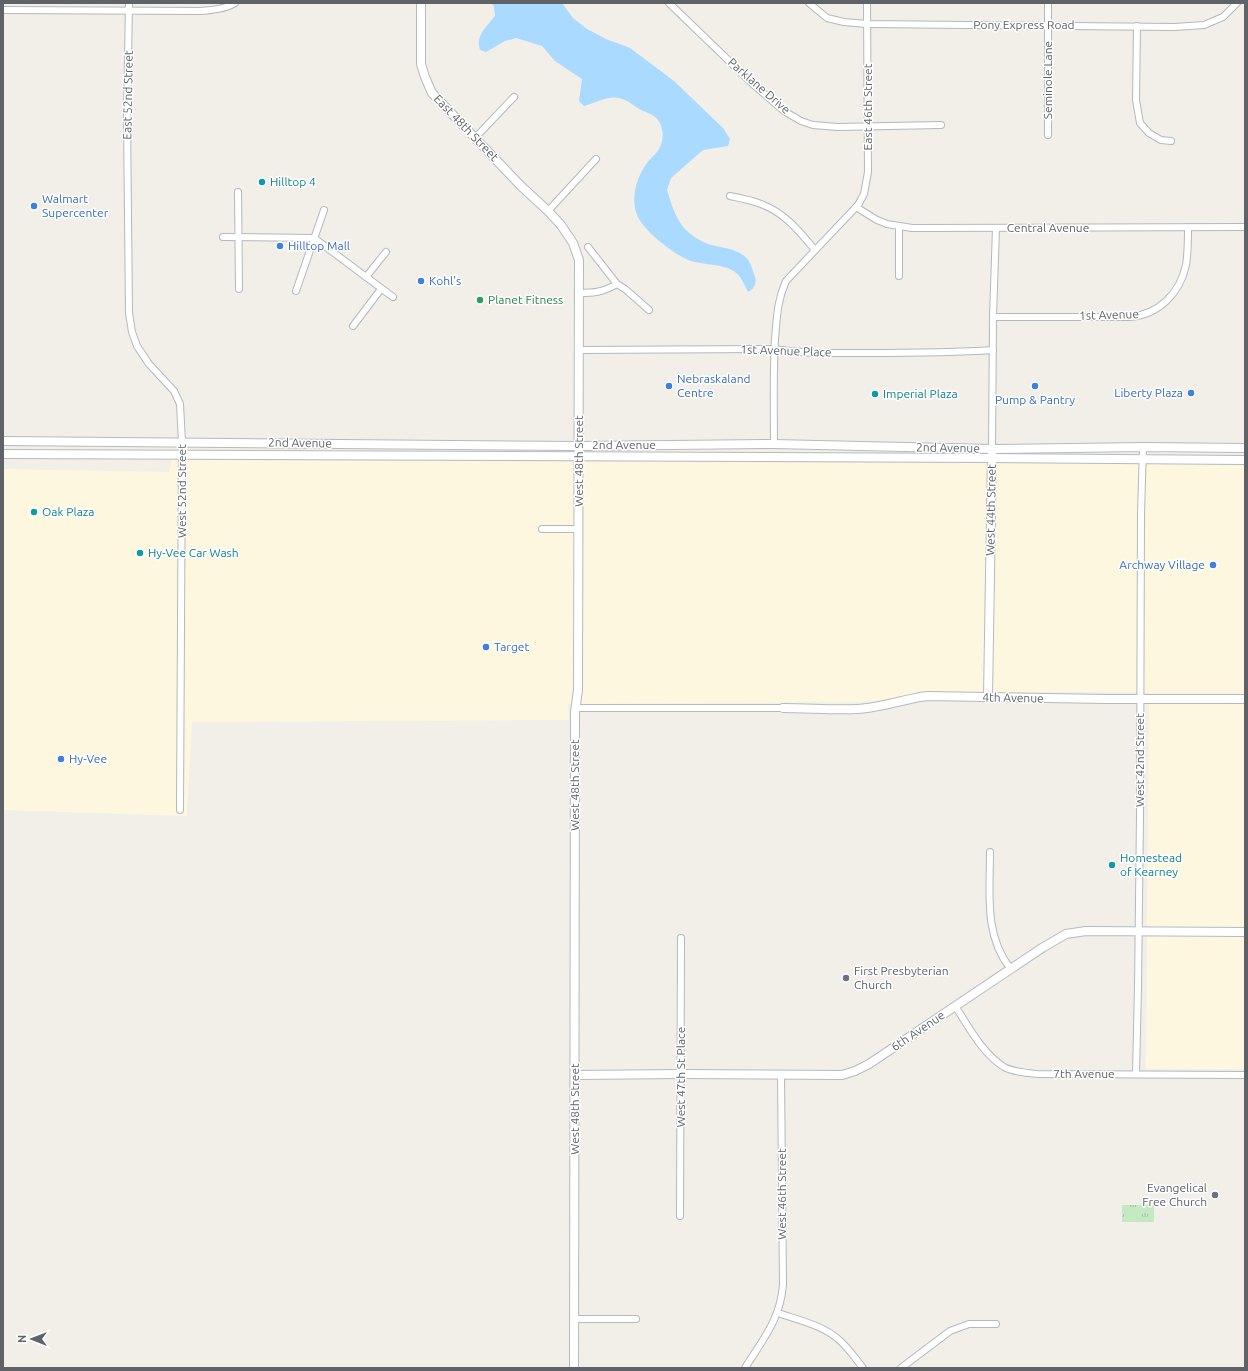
<svg xmlns="http://www.w3.org/2000/svg" width="1248" height="1371" font-family="Ubuntu,sans-serif">
	<style>
		.commercial { fill: #fef7e0 }
		.grass { fill: url(#grass-tufts) }
		.water { fill: #aadaff }
		.lines { fill: none; stroke-linecap: round; stroke-linejoin: round }
		.street-casing { stroke: #b5b8bc; stroke-width: 8 }
		.secondary-casing { stroke: #b6babf; stroke-width: 10 }
		.street { stroke: #fff; stroke-width: 6 }
		.secondary { stroke: #fff; stroke-width: 8 }
		.culture-dot { fill: #0f9aa8; stroke: #fff; stroke-width: 1.5 }
		.shop-dot { fill: #3f7fe0; stroke: #fff; stroke-width: 1.5 }
		.leisure-dot { fill: #2e9e5b; stroke: #fff; stroke-width: 1.5 }
		.worship-dot { fill: #6b7280; stroke: #fff; stroke-width: 1.5 }
		.labels { text-anchor: middle; stroke-width: 3; stroke-linejoin: round; paint-order: stroke }
		.street-label { font-size: 12px; fill: #5f6368; stroke: #fff }
		.culture-label { font-size: 12px; fill: #0d838f; stroke: #fff; text-anchor: start }
		.shop-label { font-size: 12px; fill: #366cbe; stroke: #fff; text-anchor: start }
		.leisure-label { font-size: 12px; fill: #27864d; stroke: #fff; text-anchor: start }
		.worship-label { font-size: 12px; fill: #5b616d; stroke: #fff; text-anchor: start }
	</style>
	<defs>
		<pattern id="grass-tufts" width="24" height="20" patternUnits="userSpaceOnUse"><rect width="24" height="20" fill="#c5e8c5"/><path d="M3 7l-1-3M5 7V3M7 7l1-3M15 17l-1-3M17 17v-4M19 17l1-3" fill="none" stroke="#a3c0a4"/></pattern>
	</defs>
	<rect width="100%" height="100%" fill="#f1efe8"/>
	<!-- commercial -->
	<polygon class="commercial" points="172,460 1245,464 1245,1069 1146,1069 1149,692 927,692 869,702 568,704 569,720 192,722 187,816 3,810 3,469 169,472"/>
	<!-- grass -->
	<rect class="grass" x="1122" y="1205" width="32" height="17"/>
	<!-- water -->
	<path class="water" d="M 491,3 L 562,3 L 573,18 L 587,29 L 606,39 L 630,48 L 674,81 L 723,128 L 730,139 L 728,146 L 703,150 L 671,178 L 667,190 C 671,203 675,218 685,229 C 691,235 700,241 708,244 C 721,248 739,248 748,260 C 751,264 753,271 755,277 C 757,283 754,289 748,292 C 745,286 741,276 735,272 C 725,264 704,265 691,261 C 676,256 645,232 638,217 C 630,200 636,178 647,163 C 650,159 654,156 657,152 C 665,142 665,124 654,116 C 651,114 647,112 643,111 C 637,108 631,103 625,100 C 611,93 598,102 584,106 L 579,101 L 582,79 L 555,61 L 542,46 L 526,41 L 516,38 L 505,41 L 486,52 L 480,50 C 475,35 487,27 495,16 L 494,6 Z"/>
	<g class="lines">
		<!-- street casing -->
		<g class="street-casing">
			<g id="street">
				<polyline points="129,3 127,117 129,313 132,332 137,346 149,364 174,391 180,404 182,442 180,810"/>
				<polyline points="669,3 755,86 784,111 801,121 813,125 838,127 941,125"/>
				<polyline points="809,3 827,18 844,22 867,24 1175,27 1204,25 1223,17 1237,3"/>
				<path d="M 3,10 L 200,11 C 212,10 225,9 235,3"/>
				<polyline points="1137,26 1136,100 1140,123 1149,133 1161,140 1171,141"/>
				<polyline points="1048,135 1048,3"/>
				<polyline points="475,138 514,97"/>
				<polyline points="238,192 239,289"/>
				<path d="M 730,196 C 740,198 751,200 761,204 C 785,213 799,231 815,250"/>
				<polyline points="856,207 877,220 887,224 912,228 1245,227"/>
				<polyline points="548,211 596,159"/>
				<polyline points="223,237 314,238 393,297"/>
				<polyline points="588,247 617,284 625,289 649,310"/>
				<polyline points="899,276 899,226"/>
				<polyline points="366,277 386,252"/>
				<polyline points="296,291 324,210"/>
				<path d="M 579,293 C 595,293 603,292 617,284"/>
				<path d="M 993,317 L 1129,317 C 1159,315 1180,293 1186,265 C 1188,253 1188,240 1188,228"/>
				<polyline points="353,326 381,289"/>
				<path d="M 579,350 L 774,349 C 804,354 835,353 865,353 C 908,353 951,353 993,350"/>
				<path d="M 774,444 C 774,409 773,374 775,339 C 777,317 777,301 786,281 L 858,205 L 864,194 L 868,172 L 867,3"/>
				<polyline points="992,449 993,317 996,228"/>
				<polyline points="542,529 578,529"/>
				<polyline points="575,708 783,708"/>
				<path d="M 990,852 C 990,893 984,935 1010,968"/>
				<path d="M 955,1006 C 969,1027 982,1053 1004,1067 C 1013,1072 1026,1073 1037,1074 L 1245,1075"/>
				<polyline points="1136,1074 1138,987 1140,815 1141,514 1143,447"/>
				<polyline points="680,1216 681,938"/>
				<path d="M 778,1313 C 798,1320 822,1325 838,1339 C 848,1347 855,1358 863,1368"/>
				<polyline points="574,1319 636,1319"/>
				<path d="M 745,1368 C 763,1339 780,1320 783,1285 L 781,1075"/>
				<polyline points="901,1368 950,1331 969,1324 996,1324"/>
			</g>
		</g>
		<!-- secondary casing -->
		<g class="secondary-casing">
			<g id="secondary">
				<polyline points="421,3 421,64 425,77 432,93 521,186 548,211 561,225 573,243 579,260 578,690 575,712 574,1368"/>
				<polyline points="3,441 578,446 774,444 992,449 1143,447 1245,448"/>
				<polyline points="3,454 992,458 1245,460"/>
				<polyline points="988,697 992,454"/>
				<path d="M 783,708 C 808,708 833,710 857,709 C 881,708 904,699 927,696 L 1106,699 L 1245,699"/>
				<polyline points="575,1075 681,1074 842,1075 855,1071 869,1064 1042,948 1066,934 1086,931 1245,932"/>
			</g>
		</g>
		<!-- street -->
		<use href="#street" class="street"/>
		<!-- secondary -->
		<use href="#secondary" class="secondary"/>
	</g>
	<!-- markers -->
	<g class="culture-dot">
		<circle cx="262" cy="182" r="4"/>
		<circle cx="875" cy="394" r="4"/>
		<circle cx="34" cy="512" r="4"/>
		<circle cx="140" cy="553" r="4"/>
		<circle cx="1112" cy="865" r="4"/>
	</g>
	<g class="shop-dot">
		<circle cx="34" cy="206" r="4"/>
		<circle cx="280" cy="246" r="4"/>
		<circle cx="421" cy="281" r="4"/>
		<circle cx="669" cy="386" r="4"/>
		<circle cx="1035" cy="386" r="4"/>
		<circle cx="1191" cy="393" r="4"/>
		<circle cx="1213" cy="565" r="4"/>
		<circle cx="486" cy="647" r="4"/>
		<circle cx="61" cy="759" r="4"/>
	</g>
	<circle class="leisure-dot" cx="480" cy="300" r="4"/>
	<g class="worship-dot">
		<circle cx="846" cy="978" r="4"/>
		<circle cx="1215" cy="1195" r="4"/>
	</g>
	<g class="labels">
		<!-- street labels -->
		<g class="street-label">
			<text x="1024" y="29">Pony Express Road</text>
			<text transform="translate(1048 80) rotate(-90)" y="4">Seminole Lane</text>
			<text transform="translate(759 86) rotate(41)" y="4">Parklane Drive</text>
			<text transform="translate(128 95) rotate(-89)" y="4">East 52nd Street</text>
			<text transform="translate(868 107) rotate(-90)" y="4">East 46th Street</text>
			<text transform="translate(466 128) rotate(46)" y="4">East 48th Street</text>
			<text x="1048" y="232">Central Avenue</text>
			<text transform="translate(1109 315) rotate(-2)" y="4">1st Avenue</text>
			<text transform="translate(786 351) rotate(2)" y="4">1st Avenue Place</text>
			<text transform="translate(300 443) rotate(1)" y="4">2nd Avenue</text>
			<text x="624" y="449">2nd Avenue</text>
			<text transform="translate(948 448) rotate(1)" y="4">2nd Avenue</text>
			<text transform="translate(579 461) rotate(-90)" y="4">West 48th Street</text>
			<text transform="translate(182 491) rotate(-90)" y="4">West 52nd Street</text>
			<text transform="translate(991 510) rotate(-89)" y="4">West 44th Street</text>
			<text transform="translate(1013 698) rotate(1)" y="4">4th Avenue</text>
			<text transform="translate(1140 760) rotate(-90)" y="4">West 42nd Street</text>
			<text transform="translate(575 785) rotate(-90)" y="4">West 48th Street</text>
			<text transform="translate(918 1031) rotate(-34)" y="4">6th Avenue</text>
			<text x="1084" y="1078">7th Avenue</text>
			<text transform="translate(681 1077) rotate(-90)" y="4">West 47th St Place</text>
			<text transform="translate(575 1109) rotate(-90)" y="4">West 48th Street</text>
			<text transform="translate(782 1194) rotate(-90)" y="4">West 46th Street</text>
		</g>
		<!-- culture labels -->
		<g class="culture-label">
			<text x="270" y="186">Hilltop 4</text>
			<text x="883" y="398">Imperial Plaza</text>
			<text x="42" y="516">Oak Plaza</text>
			<text x="148" y="557">Hy-Vee Car Wash</text>
			<text x="1120" y="862">Homestead<tspan x="1120" dy="14">of Kearney</tspan></text>
		</g>
		<!-- shop labels -->
		<g class="shop-label">
			<text x="42" y="203">Walmart<tspan x="42" dy="14">Supercenter</tspan></text>
			<text x="288" y="250">Hilltop Mall</text>
			<text x="429" y="285">Kohl's</text>
			<text x="677" y="383">Nebraskaland<tspan x="677" dy="14">Centre</tspan></text>
			<text x="1183" y="397" text-anchor="end">Liberty Plaza</text>
			<text x="1035" y="404" text-anchor="middle">Pump &amp; Pantry</text>
			<text x="1205" y="569" text-anchor="end">Archway Village</text>
			<text x="494" y="651">Target</text>
			<text x="69" y="763">Hy-Vee</text>
		</g>
		<!-- leisure labels -->
		<g class="leisure-label">
			<text x="488" y="304">Planet Fitness</text>
		</g>
		<!-- worship labels -->
		<g class="worship-label">
			<text x="854" y="975">First Presbyterian<tspan x="854" dy="14">Church</tspan></text>
			<text x="1207" y="1192" text-anchor="end">Evangelical<tspan x="1207" dy="14">Free Church</tspan></text>
		</g>
	</g>
	<!-- border -->
	<rect width="1248" height="1371" fill="none" stroke="#5f6368" stroke-width="8"/>
	<!-- north arrow -->
	<g transform="translate(32 1339) rotate(270)" stroke="#ffffff" stroke-width="3" paint-order="stroke">
	<path d="M0-3L7 15L0 10L-7 15Z" fill="#5f6368"/>
	<text y="-6" font-size="11" font-weight="bold" text-anchor="middle" fill="#5f6368">N</text>
	</g>
</svg>
